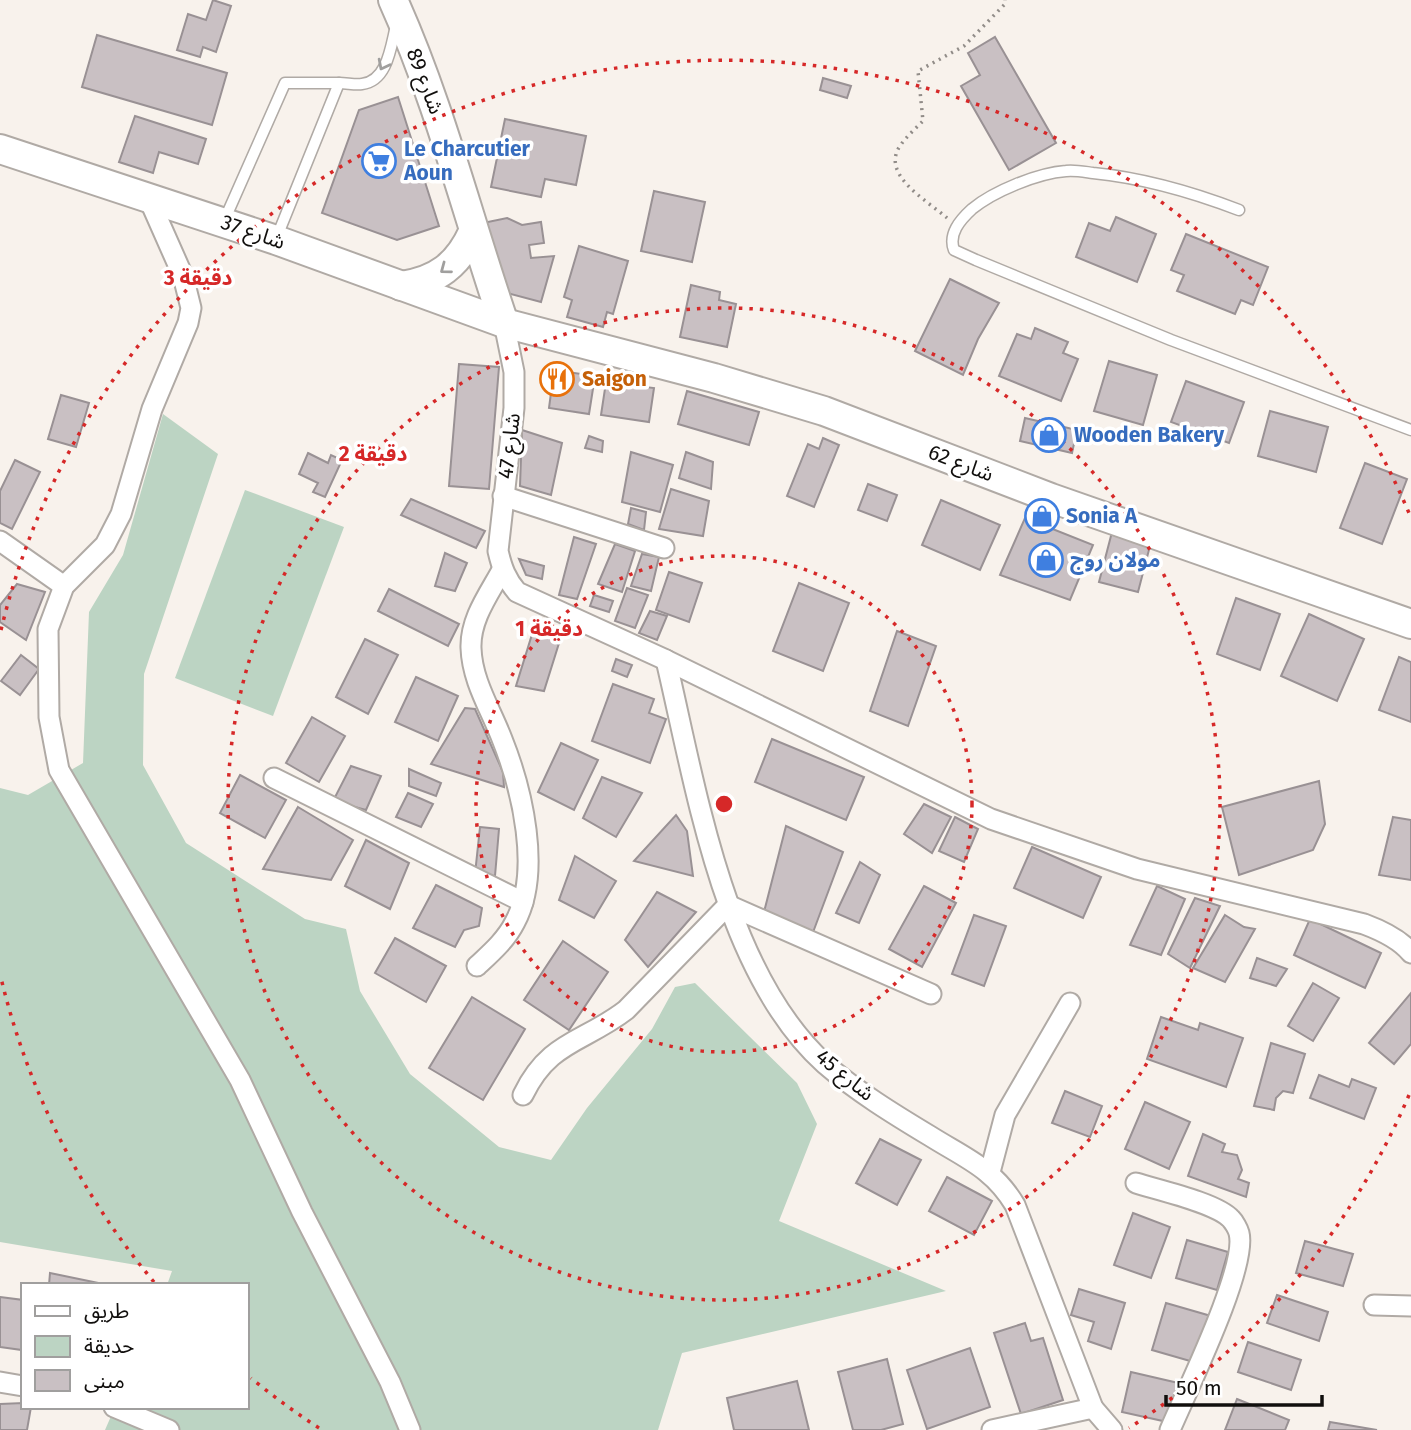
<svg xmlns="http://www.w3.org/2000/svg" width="1411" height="1430" font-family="'Fira Sans','Noto Sans Arabic',sans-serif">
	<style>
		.green { fill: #bcd4c3 }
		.building { fill: #c9c0c3; stroke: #999194; stroke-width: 2 }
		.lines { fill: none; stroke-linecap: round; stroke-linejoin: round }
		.lane-casing { stroke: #b0aaa5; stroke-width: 13 }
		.street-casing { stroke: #b0aaa5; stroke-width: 23 }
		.secondary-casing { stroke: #b0aaa5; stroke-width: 32 }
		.path { stroke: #918c88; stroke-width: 3.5; stroke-dasharray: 2 5; stroke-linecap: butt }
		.lane { stroke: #fff; stroke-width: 10 }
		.street { stroke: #fff; stroke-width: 19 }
		.secondary { stroke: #fff; stroke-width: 28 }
		.oneway { stroke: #a09f9e }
		.ring { fill: none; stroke: #d62828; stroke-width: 3.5; stroke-dasharray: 3.5 7 }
		.labels { text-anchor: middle; stroke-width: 7; stroke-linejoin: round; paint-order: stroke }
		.street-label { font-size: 21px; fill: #110f0d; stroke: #fff }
		.shop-label { font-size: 21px; font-weight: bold; fill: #366cbe; stroke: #fff; text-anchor: start }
		.food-label { font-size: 21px; font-weight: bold; fill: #c56008; stroke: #fff; text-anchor: start }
		.centre { fill: #d62828; stroke: #fff; stroke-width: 3.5 }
		.ring-label { font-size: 21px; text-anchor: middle; font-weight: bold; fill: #d62828; stroke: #fff; stroke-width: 7; stroke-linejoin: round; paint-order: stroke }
	</style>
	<rect width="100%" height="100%" fill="#f8f2ec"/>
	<!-- green -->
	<g class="green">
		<polygon points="163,414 218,454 144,674 143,765 186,843 305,919 346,929 360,991 410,1074 499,1147 551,1160 587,1108 652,1029 675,987 695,983 797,1083 817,1124 779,1221 946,1291 682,1353 658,1430 105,1430 115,1407 247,1407 247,1285 167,1285 172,1271 0,1242 0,788 28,795 83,763 89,612 123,555"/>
		<polygon points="245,490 344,527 273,716 175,678"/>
	</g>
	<!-- building -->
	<g class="building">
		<polygon points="213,0 231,6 216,52 203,47 200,57 177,50 188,14 206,20"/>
		<polygon points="97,35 227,73 212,125 82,87"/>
		<polygon points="995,37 1056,143 1009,170 961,86 980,75 968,53"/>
		<polygon points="823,78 851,86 847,98 820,90"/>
		<polygon points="398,97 439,226 397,240 322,213 359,110"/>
		<polygon points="135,116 206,139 198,164 159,152 153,173 119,162"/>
		<polygon points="505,119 586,136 576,185 545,179 541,197 491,187"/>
		<polygon points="654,191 705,202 692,262 641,251"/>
		<polygon points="1116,217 1156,234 1137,282 1076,257 1089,223 1110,231"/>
		<polygon points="507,218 522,225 541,222 544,243 529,245 531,258 554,256 541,302 507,293 483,223"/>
		<polygon points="1186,234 1268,267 1253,305 1241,300 1235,314 1177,291 1184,275 1171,270"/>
		<polygon points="579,246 628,261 613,314 607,312 603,327 567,317 572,300 564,297"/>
		<polygon points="950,279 999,303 978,339 963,375 915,351"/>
		<polygon points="691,285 720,292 719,300 736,304 727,347 680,337"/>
		<polygon points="1035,328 1068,342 1063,353 1078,359 1061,401 999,376 1017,334 1031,339"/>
		<polygon points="1109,361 1157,375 1143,425 1094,411"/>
		<polygon points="459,364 499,367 489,489 449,486"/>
		<polygon points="554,370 595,376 589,414 549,408"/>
		<polygon points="1186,381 1244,402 1229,443 1171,422"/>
		<polygon points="606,382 654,388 649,422 601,415"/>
		<polygon points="687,391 759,412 749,445 678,424"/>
		<polygon points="61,395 89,403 76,447 48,439"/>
		<polygon points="1270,411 1328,427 1316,472 1258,456"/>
		<polygon points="1025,418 1077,430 1072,453 1020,441"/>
		<polygon points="522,430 562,443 551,495 520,486"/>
		<polygon points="589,436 603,441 602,452 585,448"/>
		<polygon points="823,438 839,445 814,507 787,496 808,444 819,449"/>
		<polygon points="631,452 673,465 660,512 622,502"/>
		<polygon points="686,452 713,462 711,489 679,478"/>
		<polygon points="308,453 328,463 331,455 342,460 325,497 313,492 318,483 299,474"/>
		<polygon points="15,460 40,472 12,529 0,523 0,491"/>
		<polygon points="1365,463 1407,479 1382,544 1340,528"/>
		<polygon points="868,484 897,495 887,521 858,510"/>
		<polygon points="671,489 709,501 703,536 659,529"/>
		<polygon points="411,499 485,531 476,548 401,515"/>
		<polygon points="941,500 1000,525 980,570 922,545"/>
		<polygon points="631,508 646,512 644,530 628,524"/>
		<polygon points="1025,518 1093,545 1070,600 1000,575"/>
		<polygon points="1112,532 1151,542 1138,592 1099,582"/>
		<polygon points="574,537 596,544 577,599 559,595"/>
		<polygon points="615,544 635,551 622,592 598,584"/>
		<polygon points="445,553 467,563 455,591 435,586"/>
		<polygon points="642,554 659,557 651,591 631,586"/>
		<polygon points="519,559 544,566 542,579 526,575"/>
		<polygon points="669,572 702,583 689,622 656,610"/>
		<polygon points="799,583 849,603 823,671 773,651"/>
		<polygon points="17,584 45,592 26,640 0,622 0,605"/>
		<polygon points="627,588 648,595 635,628 615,621"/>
		<polygon points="389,589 459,624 448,646 378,611"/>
		<polygon points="594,595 613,601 609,612 590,606"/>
		<polygon points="1236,598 1280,614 1260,670 1217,654"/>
		<polygon points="650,611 667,616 657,640 639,633"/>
		<polygon points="1309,614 1364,639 1337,701 1281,676"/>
		<polygon points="534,628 560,640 544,691 516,686"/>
		<polygon points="897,631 936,646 908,726 870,711"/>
		<polygon points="365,639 398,655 368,714 336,697"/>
		<polygon points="21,655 39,669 20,695 1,681"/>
		<polygon points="1399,657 1411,662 1411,722 1379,710"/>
		<polygon points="616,659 632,665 627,677 612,671"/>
		<polygon points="416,677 458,696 438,741 395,722"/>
		<polygon points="613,684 654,699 649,713 666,719 650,763 592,741"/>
		<polygon points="465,708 475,709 503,772 504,787 431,764"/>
		<polygon points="312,717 345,736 319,782 286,763"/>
		<polygon points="772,739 864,777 846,820 755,782"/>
		<polygon points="561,743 598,760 574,810 538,792"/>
		<polygon points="351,766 381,776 366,810 333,801"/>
		<polygon points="409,769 441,783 436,796 409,786"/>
		<polygon points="240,775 286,800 265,838 220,813"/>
		<polygon points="602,777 642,793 616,837 583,818"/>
		<polygon points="1319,781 1325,824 1313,850 1239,875 1222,807"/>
		<polygon points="408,793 433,804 421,827 396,817"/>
		<polygon points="924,804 951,817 932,853 904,834"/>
		<polygon points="298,807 353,840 331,880 263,869"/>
		<polygon points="676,815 687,831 693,876 634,861"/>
		<polygon points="955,817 978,829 964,862 939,851"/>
		<polygon points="1393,817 1411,820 1411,880 1379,875"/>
		<polygon points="786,826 843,852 812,935 764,912"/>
		<polygon points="480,827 499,829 495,876 475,874"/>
		<polygon points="366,840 409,863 390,909 345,886"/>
		<polygon points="1032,847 1101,877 1083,918 1014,888"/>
		<polygon points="575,856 616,881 594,918 559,900"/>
		<polygon points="860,862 880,875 859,923 836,913"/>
		<polygon points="436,885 482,908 479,926 464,930 455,947 413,928"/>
		<polygon points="924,886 956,903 922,967 889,949"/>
		<polygon points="1157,886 1185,899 1161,955 1130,945"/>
		<polygon points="657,892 696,912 648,967 625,940"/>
		<polygon points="1195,898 1220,906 1190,968 1168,954"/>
		<polygon points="974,915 1006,926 984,986 952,974"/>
		<polygon points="1225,915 1244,927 1255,929 1225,982 1193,968"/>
		<polygon points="1310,919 1381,953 1365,988 1294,955"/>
		<polygon points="395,938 446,966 426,1002 375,973"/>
		<polygon points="563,941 608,972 569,1030 524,1000"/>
		<polygon points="1257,958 1287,969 1276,986 1250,978"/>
		<polygon points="1313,983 1339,998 1313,1041 1288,1026"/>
		<polygon points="1411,993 1411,1044 1394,1064 1369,1043"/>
		<polygon points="472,997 525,1029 483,1100 429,1068"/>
		<polygon points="1161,1017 1198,1030 1200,1023 1243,1038 1226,1087 1147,1059"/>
		<polygon points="1271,1043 1305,1054 1293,1093 1283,1091 1276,1098 1274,1110 1254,1106"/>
		<polygon points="1319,1075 1349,1087 1352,1079 1376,1088 1364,1119 1310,1098"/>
		<polygon points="1065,1091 1102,1106 1090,1137 1052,1123"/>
		<polygon points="1145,1102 1190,1122 1169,1169 1125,1149"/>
		<polygon points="1203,1134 1225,1144 1222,1152 1237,1155 1242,1170 1238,1179 1249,1183 1246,1197 1188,1176"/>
		<polygon points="880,1139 921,1160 897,1205 856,1183"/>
		<polygon points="947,1177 992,1201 974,1235 929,1211"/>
		<polygon points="1133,1213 1170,1227 1151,1278 1114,1265"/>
		<polygon points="1187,1240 1228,1252 1217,1290 1176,1278"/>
		<polygon points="1305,1241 1353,1254 1343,1286 1296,1273"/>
		<polygon points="50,1273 108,1285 49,1285"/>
		<polygon points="1079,1289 1125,1303 1111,1349 1088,1341 1094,1322 1071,1315"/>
		<polygon points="1277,1295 1328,1312 1319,1341 1267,1323"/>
		<polygon points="0,1297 23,1300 22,1350 0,1347"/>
		<polygon points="1166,1303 1211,1316 1197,1363 1152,1350"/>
		<polygon points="1025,1323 1031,1341 1043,1338 1063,1400 1021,1414 994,1333"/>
		<polygon points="1248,1342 1301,1360 1291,1390 1238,1372"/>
		<polygon points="970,1348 990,1407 927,1429 907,1370"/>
		<polygon points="887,1359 903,1424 881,1430 853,1430 838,1372"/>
		<polygon points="1131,1372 1187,1385 1172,1423 1122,1412"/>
		<polygon points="797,1381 809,1430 734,1430 727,1398"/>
		<polygon points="1237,1399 1289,1420 1285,1430 1225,1430"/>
		<polygon points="23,1403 23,1407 31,1407 27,1430 0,1430 0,1404"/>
		<polygon points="1330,1422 1377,1430 1328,1430"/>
	</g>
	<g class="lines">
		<!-- lane casing -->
		<g class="lane-casing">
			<g id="lane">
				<path d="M 339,83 C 347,83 355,85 362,84 C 388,81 391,45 396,26"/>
				<path d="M 1239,210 C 1192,192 1144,178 1093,173 C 1085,172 1075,170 1066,171 C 1038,173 994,191 972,209 C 960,220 948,234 954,250 L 976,260 L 1171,340 L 1411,430"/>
				<polyline points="224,221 285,83 339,83 276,239"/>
			</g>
		</g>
		<!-- street casing -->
		<g class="street-casing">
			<g id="street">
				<polyline points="148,197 183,276 191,308 188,323 152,409 121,514 105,545 64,586 48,629 49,717 59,770 240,1080 302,1212 390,1382 410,1430"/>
				<path d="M 504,323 L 514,372 L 514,408 L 498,551 C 502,568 506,579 517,592 L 666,660 L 991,819 L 1137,869 L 1364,924 C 1380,930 1400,939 1411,953"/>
				<polyline points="503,496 664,548"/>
				<polyline points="0,541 64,586"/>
				<path d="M 666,660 C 696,787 724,973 825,1064 C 856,1091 895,1115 930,1136 C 965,1158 993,1168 1015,1205 L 1093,1408 L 1112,1430"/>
				<polyline points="274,778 523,902"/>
				<path d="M 477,966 C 491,953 506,940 515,922 C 542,872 522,789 502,739 C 491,710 472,681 471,648 C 470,619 489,594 502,570"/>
				<path d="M 523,1095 C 549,1041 583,1043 626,1010 L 728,905 L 931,994"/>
				<polyline points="990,1172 1005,1115 1070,1003"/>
				<path d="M 1136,1183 C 1158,1190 1217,1203 1231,1219 C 1234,1222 1238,1229 1239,1233 C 1248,1267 1186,1392 1170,1430"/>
				<polyline points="1374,1305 1411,1306"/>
				<polyline points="0,1382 23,1386"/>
				<polyline points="114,1407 169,1430"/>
				<polyline points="992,1430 1093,1408"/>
			</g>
		</g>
		<!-- secondary casing -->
		<g class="secondary-casing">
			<g id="secondary">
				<path d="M 393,0 C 440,104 467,215 504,323"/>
				<polyline points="0,149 276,240 504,323 714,378 824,411 1051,498 1411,624"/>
				<path d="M 401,286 C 437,281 458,265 473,232"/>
			</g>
		</g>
		<!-- path -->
		<path class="path" d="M 947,218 C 928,201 880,175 900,146 C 906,137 915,129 923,121 L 918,71 L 964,46 L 1005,4 L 1005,0"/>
		<!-- lane -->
		<use href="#lane" class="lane"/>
		<!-- street -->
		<use href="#street" class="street"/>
		<!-- secondary -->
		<use href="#secondary" class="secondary"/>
	</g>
	<!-- one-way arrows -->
	<defs><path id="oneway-chevron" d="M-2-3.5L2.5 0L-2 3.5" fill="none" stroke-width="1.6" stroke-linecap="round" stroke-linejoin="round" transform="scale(1.75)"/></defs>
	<g class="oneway">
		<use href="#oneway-chevron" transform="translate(383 65) rotate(117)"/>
		<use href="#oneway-chevron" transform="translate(445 269) rotate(143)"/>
	</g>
	<!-- distance rings -->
	<g class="ring">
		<circle cx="724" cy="804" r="248"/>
		<circle cx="724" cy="804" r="496"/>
		<path d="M1409 1095A744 744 0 0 1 1129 1428M319 1428A744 744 0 0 1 251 1378M154 1282A744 744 0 0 1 1 978M1 630A744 744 0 0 1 1409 513"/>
	</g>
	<!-- icons -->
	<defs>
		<g id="supermarket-ring" transform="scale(1.75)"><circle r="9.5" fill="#fff" stroke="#3f7fe0" stroke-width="1.5"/><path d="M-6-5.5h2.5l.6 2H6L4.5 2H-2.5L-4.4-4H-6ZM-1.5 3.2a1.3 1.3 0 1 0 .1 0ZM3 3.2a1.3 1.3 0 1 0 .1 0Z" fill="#3f7fe0"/></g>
		<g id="restaurant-ring" transform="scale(1.75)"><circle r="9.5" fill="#fff" stroke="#e8710a" stroke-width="1.5"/><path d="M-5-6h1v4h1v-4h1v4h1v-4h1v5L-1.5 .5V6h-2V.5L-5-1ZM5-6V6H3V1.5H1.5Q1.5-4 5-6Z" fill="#e8710a"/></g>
		<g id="shop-ring" transform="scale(1.75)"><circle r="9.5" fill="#fff" stroke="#3f7fe0" stroke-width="1.5"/><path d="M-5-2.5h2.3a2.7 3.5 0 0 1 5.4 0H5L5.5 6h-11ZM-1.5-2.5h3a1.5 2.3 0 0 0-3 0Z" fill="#3f7fe0"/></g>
	</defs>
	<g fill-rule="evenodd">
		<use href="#supermarket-ring" x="379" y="161"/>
		<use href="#restaurant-ring" x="557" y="379"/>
		<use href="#shop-ring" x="1049" y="435"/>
		<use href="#shop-ring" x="1042" y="516"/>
		<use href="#shop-ring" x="1046" y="560"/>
	</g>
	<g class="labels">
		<!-- street labels -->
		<g class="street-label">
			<text transform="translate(425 81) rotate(69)" y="7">شارع 89</text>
			<text transform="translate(253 232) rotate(19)" y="7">شارع 37</text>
			<text transform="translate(509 446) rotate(-83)" y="7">شارع 47</text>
			<text transform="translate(961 463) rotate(21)" y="7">شارع 62</text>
			<text transform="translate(845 1075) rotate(39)" y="7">شارع 45</text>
		</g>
		<!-- shop labels -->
		<g class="shop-label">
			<text x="404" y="156">Le Charcutier<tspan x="404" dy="24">Aoun</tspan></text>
			<text x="1074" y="442">Wooden Bakery</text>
			<text x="1066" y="523">Sonia A</text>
			<text x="1070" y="567">مولان روج</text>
		</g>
		<!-- food labels -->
		<g class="food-label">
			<text x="582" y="386">Saigon</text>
		</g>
	</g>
	<circle cx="724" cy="804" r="10" class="centre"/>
	<g class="ring-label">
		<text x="198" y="285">3 دقيقة</text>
		<text x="373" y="461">2 دقيقة</text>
		<text x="549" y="636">1 دقيقة</text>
	</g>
	<!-- legend -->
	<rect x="21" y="1283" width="228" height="126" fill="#ffffff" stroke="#a09f9e" stroke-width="2"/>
	<rect x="35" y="1306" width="35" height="10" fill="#ffffff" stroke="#a09f9e" stroke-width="2"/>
	<text x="84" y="1318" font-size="21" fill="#110f0d">طريق</text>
	<rect x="35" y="1336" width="35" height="21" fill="#bcd4c3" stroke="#a09f9e" stroke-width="2"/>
	<text x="84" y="1353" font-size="21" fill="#110f0d">حديقة</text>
	<rect x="35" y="1370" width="35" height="21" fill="#c9c0c3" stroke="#a09f9e" stroke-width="2"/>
	<text x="84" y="1388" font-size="21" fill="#110f0d">مبنى</text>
	<!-- scale -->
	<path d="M1166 1395v10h156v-10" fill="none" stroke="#110f0d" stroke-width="3.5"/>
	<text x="1176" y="1395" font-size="21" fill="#110f0d" stroke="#ffffff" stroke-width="5" paint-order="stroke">50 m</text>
</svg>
